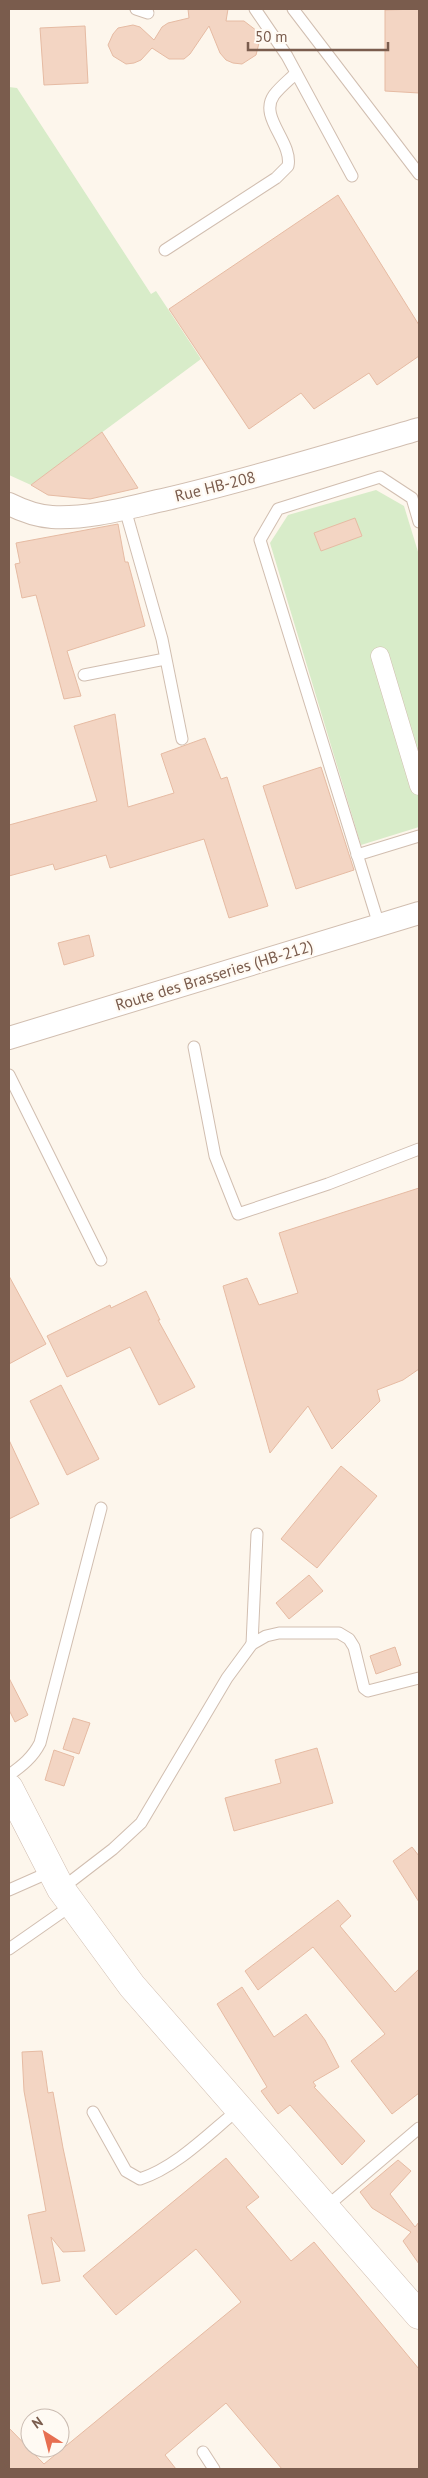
<svg xmlns="http://www.w3.org/2000/svg" width="428" height="2478" font-family="'PT Sans',sans-serif">
	<style>
		.green { fill: #d8ecc9 }
		.building { fill: #f3d5c3; stroke: #e6bba3 }
		.lines { fill: none; stroke-linecap: round; stroke-linejoin: round }
		.service-casing { stroke: #d1beb0; stroke-width: 13 }
		.pedestrian-casing { stroke: #d1beb0; stroke-width: 19 }
		.minor-casing { stroke: #d1beb0; stroke-width: 24 }
		.tertiary-casing { stroke: #d1beb0; stroke-width: 29 }
		.service { stroke: #fff; stroke-width: 11 }
		.pedestrian { stroke: #fff; stroke-width: 18 }
		.minor { stroke: #fff; stroke-width: 22 }
		.tertiary { stroke: #fff; stroke-width: 28 }
		.labels { text-anchor: middle; stroke-width: 4.5; stroke-linejoin: round; paint-order: stroke }
		.street-label { font-size: 16px; fill: #7a5c4d; stroke: #fffaf3 }
	</style>
	<rect width="100%" height="100%" fill="#fdf6ec"/>
	<!-- green -->
	<g class="green">
		<polygon points="9,87 17,88 151,294 156,291 201,359 31,485 9,475"/>
		<polygon points="376,490 404,506 419,555 419,827 361,845 270,543 288,515"/>
	</g>
	<!-- building -->
	<g class="building">
		<polygon points="188,9 228,9 226,21 244,21 257,31 260,39 256,55 242,64 233,63 226,60 220,53 209,26 190,54 184,59 169,59 152,48 141,60 134,63 126,64 113,56 108,45 113,34 118,28 133,25 140,27 154,40 162,27 168,23 189,18"/>
		<polygon points="419,9 419,93 385,91 385,10"/>
		<polygon points="85,26 88,83 44,85 40,28"/>
		<polygon points="338,195 419,325 419,356 377,385 369,373 314,409 301,393 249,429 169,309"/>
		<polygon points="102,432 138,488 90,499 48,495 31,485"/>
		<polygon points="355,518 362,536 321,551 314,533"/>
		<polygon points="118,524 125,562 128,562 145,626 67,651 81,696 64,699 36,595 22,598 15,564 20,563 16,543"/>
		<polygon points="115,714 128,807 174,793 161,754 205,738 221,779 227,777 268,906 229,918 204,839 110,868 106,855 55,870 53,864 9,876 9,825 97,801 74,726"/>
		<polygon points="321,767 354,870 296,889 263,786"/>
		<polygon points="89,935 94,956 64,965 58,943"/>
		<polygon points="419,1188 419,1369 403,1380 377,1390 380,1401 332,1449 308,1406 270,1453 223,1286 247,1278 259,1305 298,1293 279,1233"/>
		<polygon points="9,1276 46,1344 9,1364"/>
		<polygon points="146,1291 160,1320 158,1320 195,1387 159,1405 130,1347 67,1377 47,1336 110,1305 111,1308"/>
		<polygon points="61,1385 99,1459 67,1475 30,1401"/>
		<polygon points="9,1440 39,1504 9,1519"/>
		<polygon points="341,1466 377,1496 317,1568 281,1539"/>
		<polygon points="309,1575 323,1591 289,1619 276,1603"/>
		<polygon points="395,1647 401,1665 376,1674 370,1656"/>
		<polygon points="9,1678 28,1715 15,1722 9,1710"/>
		<polygon points="73,1718 90,1723 79,1754 63,1749"/>
		<polygon points="317,1748 333,1803 234,1831 225,1798 281,1783 275,1760"/>
		<polygon points="54,1750 74,1757 64,1786 45,1780"/>
		<polygon points="412,1847 419,1856 419,1902 393,1861"/>
		<polygon points="338,1900 351,1916 340,1926 395,1992 419,1969 419,2093 392,2114 351,2061 385,2034 313,1947 258,1990 245,1971"/>
		<polygon points="242,1987 274,2037 306,2014 325,2040 339,2067 313,2082 316,2086 314,2087 365,2141 342,2165 290,2105 278,2114 261,2091 267,2087 217,2004"/>
		<polygon points="42,2051 48,2093 53,2092 63,2148 85,2251 63,2252 51,2237 60,2281 42,2284 28,2215 46,2211 24,2091 22,2052"/>
		<polygon points="226,2158 259,2197 246,2207 291,2261 314,2242 419,2369 419,2469 282,2469 226,2403 165,2455 176,2469 9,2469 9,2428 44,2464 241,2302 196,2249 116,2315 83,2276"/>
		<polygon points="398,2160 411,2171 390,2194 415,2227 419,2222 419,2264 403,2241 411,2232 372,2208 360,2192"/>
	</g>
	<g class="lines">
		<!-- service casing -->
		<g class="service-casing">
			<g id="service">
				<polyline points="136,9 148,13"/>
				<polyline points="255,9 287,56 352,176"/>
				<polyline points="293,9 419,174"/>
				<path d="M 165,250 L 276,178 L 288,166 C 293,142 258,117 274,95 C 280,87 289,80 296,73"/>
				<polyline points="125,509 162,639 182,739"/>
				<polyline points="84,675 165,659"/>
				<polyline points="357,855 419,836"/>
				<polyline points="379,925 260,540 278,509 380,477 412,498 419,522"/>
				<polyline points="194,1047 215,1156 238,1214 328,1184 419,1149"/>
				<polyline points="9,1075 101,1260"/>
				<polyline points="252,1644 257,1534"/>
				<path d="M 9,1775 C 22,1766 33,1757 40,1743 L 101,1508"/>
				<polyline points="61,1889 113,1849 141,1823 227,1678 252,1644 266,1636 279,1633 339,1633 349,1639 354,1647 364,1688 368,1691 419,1678"/>
				<polyline points="9,1890 52,1871"/>
				<polyline points="9,1949 72,1905"/>
				<path d="M 93,2112 L 126,2171 L 140,2179 C 177,2167 209,2133 239,2109"/>
				<polyline points="326,2207 419,2128"/>
				<polyline points="203,2452 214,2469"/>
			</g>
		</g>
		<!-- pedestrian casing -->
		<g class="pedestrian-casing">
			<polyline id="pedestrian" points="380,656 419,786"/>
		</g>
		<!-- minor casing -->
		<g class="minor-casing">
			<g id="minor">
				<path d="M 9,504 C 23,511 36,516 52,517 C 91,519 130,507 167,499 C 252,479 336,453 419,429"/>
				<polyline points="9,1038 419,913"/>
			</g>
		</g>
		<!-- tertiary casing -->
		<g class="tertiary-casing">
			<polyline id="tertiary" points="9,1788 61,1889 132,1986 419,2315"/>
		</g>
		<!-- service -->
		<use href="#service" class="service"/>
		<!-- pedestrian -->
		<use href="#pedestrian" class="pedestrian"/>
		<!-- minor -->
		<use href="#minor" class="minor"/>
		<!-- tertiary -->
		<use href="#tertiary" class="tertiary"/>
	</g>
	<g class="labels">
		<!-- street labels -->
		<g class="street-label">
			<text transform="translate(215 486) rotate(-14)" y="6">Rue HB-208</text>
			<text transform="translate(214 975) rotate(-17)" y="6">Route des Brasseries (HB-212)</text>
		</g>
	</g>
	<!-- border -->
	<rect width="428" height="2478" fill="none" stroke="#7a5c4d" stroke-width="20"/>
	<!-- north arrow -->
	<g transform="translate(45 2433) rotate(324)"><circle r="24" fill="#fffaf3" stroke="#cabbb1"/>
	<path d="M0-4L9 19L0 12L-9 19Z" fill="#e76f51"/>
	<text y="-8" font-size="14" font-weight="bold" text-anchor="middle" fill="#7a5c4d">N</text>
	</g>
	<!-- scale -->
	<path d="M248 42v8h140v-8" fill="none" stroke="#7a5c4d" stroke-width="2.5"/>
	<text x="255" y="42" font-size="15" fill="#7a5c4d" stroke="#fffaf3" stroke-width="4" paint-order="stroke">50 m</text>
</svg>
